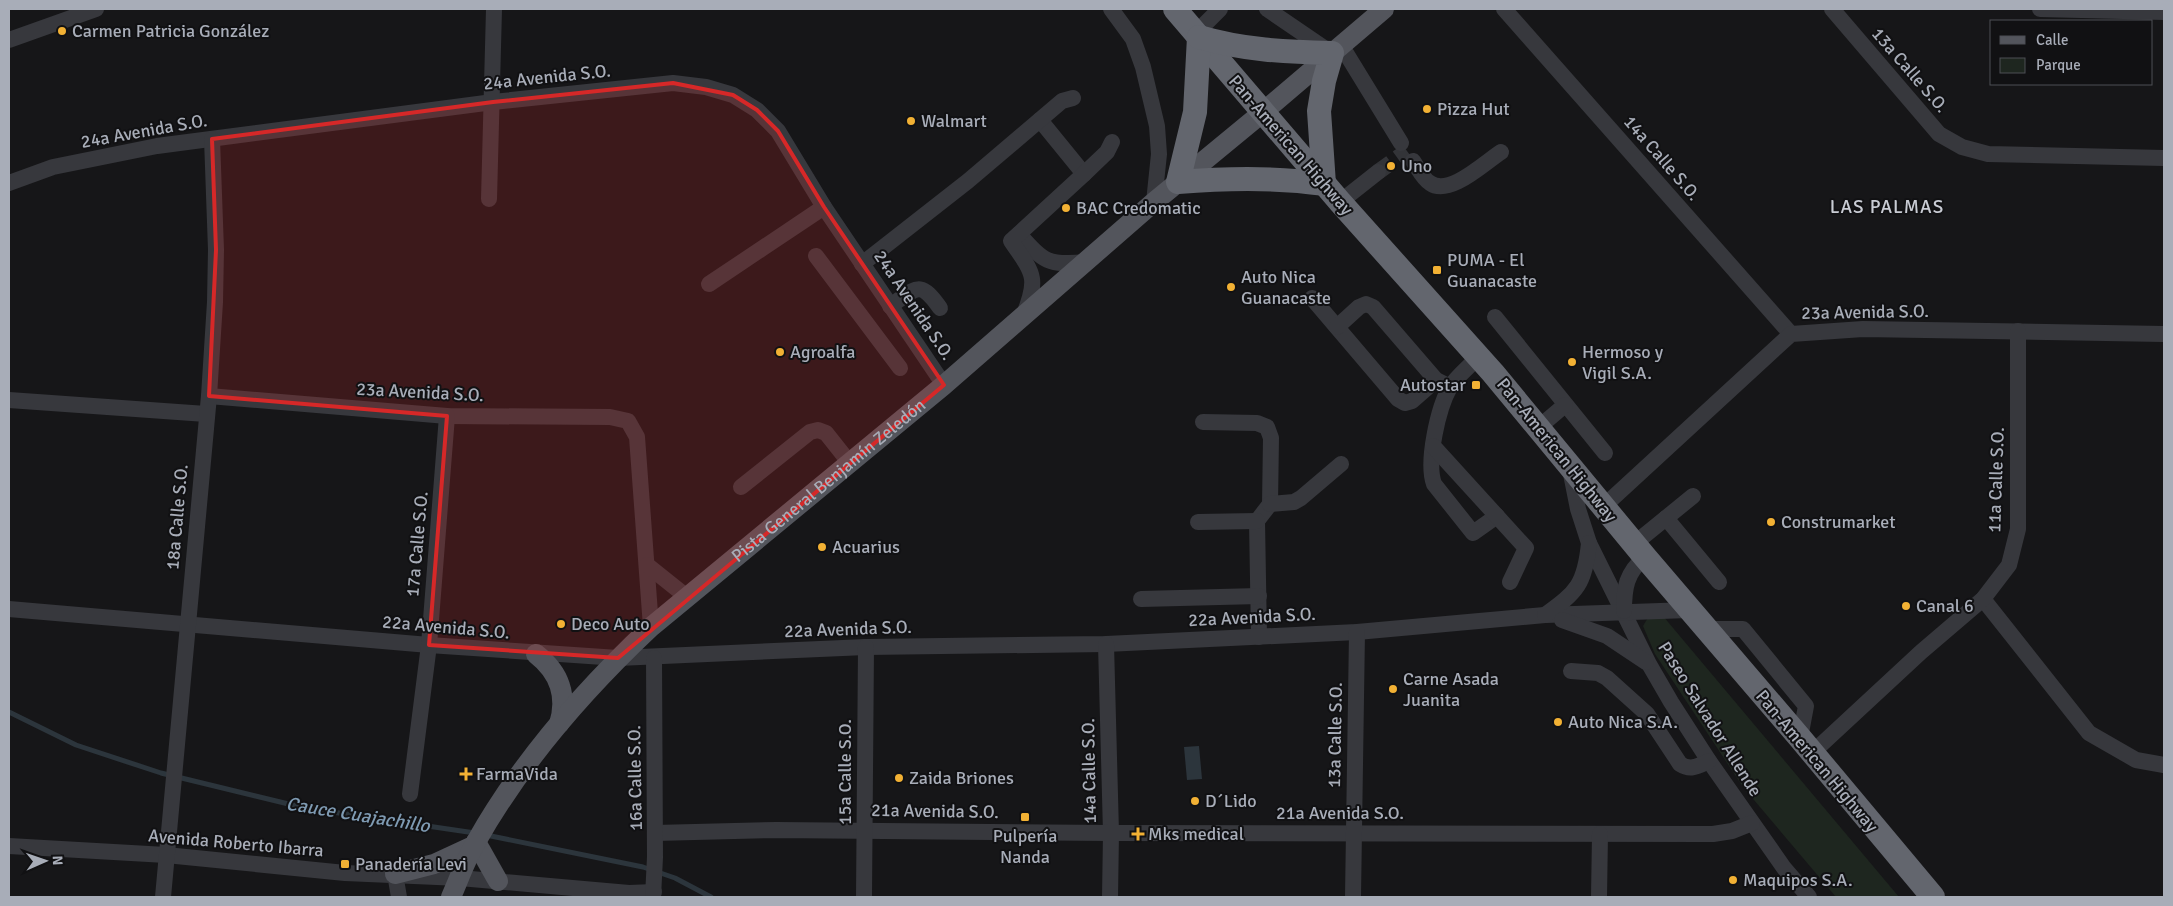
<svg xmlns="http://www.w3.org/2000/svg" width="2173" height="906" font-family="Signika,sans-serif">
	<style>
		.green { fill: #1e261f }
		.water { fill: #2c353c }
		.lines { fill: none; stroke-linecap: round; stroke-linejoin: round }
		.stream { stroke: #2c353c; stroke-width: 5 }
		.minor-tunnel { stroke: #333438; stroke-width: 16; stroke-dasharray: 16 8; stroke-linecap: butt }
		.minor { stroke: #37383d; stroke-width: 16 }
		.major { stroke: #53555c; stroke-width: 20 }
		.highway { stroke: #63666e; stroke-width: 24 }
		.marked { fill: #d62828; fill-opacity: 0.2; stroke: #d62828; stroke-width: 4; stroke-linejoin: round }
		.poi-dot { fill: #f2b134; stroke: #111113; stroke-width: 2 }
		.labels { text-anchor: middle; stroke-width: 4; stroke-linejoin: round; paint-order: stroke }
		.poi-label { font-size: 18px; fill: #a8adb8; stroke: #111113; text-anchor: start }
		.street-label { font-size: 18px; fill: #a8adb8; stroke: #111113 }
		.neighbourhood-label { font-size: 19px; letter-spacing: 1px; fill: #c9ccd4; stroke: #111113 }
		.water-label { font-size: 19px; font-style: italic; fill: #7f9bb3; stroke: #111113 }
	</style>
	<rect width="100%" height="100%" fill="#161618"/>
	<!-- green -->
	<polygon class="green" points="1649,616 1663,616 1899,897 1836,897 1743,787 1655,654 1643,626"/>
	<!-- water -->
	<polygon class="water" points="1199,746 1202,779 1187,780 1184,747"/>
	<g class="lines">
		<!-- stream -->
		<g class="stream">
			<polyline points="9,712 76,745 161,773 305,808 475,833"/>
			<polyline points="486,835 643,867 675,878 711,897"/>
		</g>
		<!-- minor-tunnel -->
		<polyline class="minor-tunnel" points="1378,172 1407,151"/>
		<!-- minor -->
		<g class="minor">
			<polyline points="1111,9 1133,39 1143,67 1157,126 1159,154 1154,202"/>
			<polyline points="1267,9 1330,52"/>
			<polyline points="1504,9 1791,334"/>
			<polyline points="1832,9 1939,134 1962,147 1988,154 2164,158"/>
			<polyline points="2040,9 2164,12"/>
			<polyline points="1196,33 1220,9"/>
			<polyline points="9,40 96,9"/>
			<polyline points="1341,45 1401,143"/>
			<polyline points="1040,120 1084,174"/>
			<path d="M 1413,161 C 1418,168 1423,179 1430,183 C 1449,197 1484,163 1501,152"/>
			<polyline points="9,183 53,167 157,146 493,102 673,83 706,87 733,95 757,110 778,131 824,207 944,385"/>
			<polyline points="489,199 494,9"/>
			<polyline points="1340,202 1378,172"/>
			<path d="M 1019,234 C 1044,262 1048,266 1086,262"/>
			<polyline points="816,256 900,368"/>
			<polyline points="862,264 968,181 1062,101 1073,98"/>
			<polyline points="709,284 824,207"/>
			<polyline points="1312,298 1398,399 1405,403 1412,401 1436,380"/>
			<path d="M 890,306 C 916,289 919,278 940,308"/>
			<path d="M 1023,317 C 1039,278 1034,274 1011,241 L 1084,174 L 1107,152 L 1112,142"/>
			<polyline points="1495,317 1605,453"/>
			<polyline points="1337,327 1359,307 1366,304 1373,307 1436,380 1446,385"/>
			<path d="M 1479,356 C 1470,366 1457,376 1450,387 C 1438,408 1426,462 1434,484 L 1473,533 L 1497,516"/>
			<polyline points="209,396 447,416 610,417 628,421 637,437 651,627"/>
			<polyline points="9,400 206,414"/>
			<polyline points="1203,422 1257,423 1267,427 1271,438 1270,504 1257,521 1259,637"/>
			<polyline points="1538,428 1565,405"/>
			<polyline points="1433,446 1526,548 1510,582"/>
			<polyline points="1570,469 1578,509 1589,543 1649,664 1671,702 1709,761 1784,868 1809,897"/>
			<polyline points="741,487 810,432 818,430 826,433 849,462"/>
			<polyline points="1270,504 1294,502 1301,498 1341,464"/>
			<polyline points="1603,507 1791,334 1863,329 2164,334"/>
			<polyline points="1666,518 1719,582"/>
			<polyline points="1198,522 1257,521"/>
			<polyline points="1634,544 1693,496"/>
			<polyline points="647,565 687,597"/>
			<polyline points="1141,599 1259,596"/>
			<polyline points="1983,599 2089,733 2136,760 2164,765"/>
			<polyline points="9,609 429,645 618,658 866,647 1106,644 1357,632 1545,615 1689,610"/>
			<path d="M 1624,611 C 1624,588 1626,573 1645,557"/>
			<path d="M 1545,615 C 1577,592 1585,584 1589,543"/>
			<polyline points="1562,620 1607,636 1646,662"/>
			<polyline points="1705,629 1743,629 1806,706 1800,738"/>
			<polyline points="1106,644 1111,833 1110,897"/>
			<path d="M 1571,671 L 1598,673 L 1607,678 L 1647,714 L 1680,764 C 1691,771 1698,766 1709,761"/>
			<polyline points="1811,754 1921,652 1983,599 2009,565 2018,529 2018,331"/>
			<polyline points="410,794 429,645 447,416"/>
			<polyline points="655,833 776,830 1111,833 1713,834 1732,831 1752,823"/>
			<polyline points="9,846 166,855 345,873 460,878 629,893 654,892"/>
			<polyline points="395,874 399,897"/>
			<polyline points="163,897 209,396 215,302 216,250 212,139"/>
			<polyline points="653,897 655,857 654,658"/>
			<polyline points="864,897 866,647"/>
			<polyline points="1353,897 1357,632"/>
			<polyline points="1599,897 1600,834"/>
		</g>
		<!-- major -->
		<g class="major">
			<path d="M 536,654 C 559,672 568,695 559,724"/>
			<polyline points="476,842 498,881"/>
			<polyline points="395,874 434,864 475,845"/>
			<path id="s1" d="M 451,897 C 459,879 466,859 476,842 C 521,762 584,690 651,627 L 944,385 L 1154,202 L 1262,113 L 1384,9"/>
		</g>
		<!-- highway -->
		<g class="highway">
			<polyline points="1175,9 1340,202 1493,373 1645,557 1800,738 1933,897"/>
			<path d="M 1199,37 L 1195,112 L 1178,182 C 1228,178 1276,177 1324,184"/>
			<path d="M 1199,37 C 1243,50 1286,52 1332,53 L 1324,81 L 1319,111 L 1324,184"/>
		</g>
	</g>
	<!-- marked area -->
	<path class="marked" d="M 673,83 L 733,95 L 757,110 L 778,131 L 824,207 L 944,385 L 618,658 L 429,645 L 447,416 L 209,396 L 216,250 L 212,139 L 493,102 Z"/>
	<!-- markers -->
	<g class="poi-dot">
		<circle cx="62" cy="31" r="5"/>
		<circle cx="1427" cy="109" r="5"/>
		<circle cx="911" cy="121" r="5"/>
		<circle cx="1391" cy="166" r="5"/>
		<circle cx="1066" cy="208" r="5"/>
		<rect x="1432" y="265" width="10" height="10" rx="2.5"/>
		<circle cx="1231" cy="287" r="5"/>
		<circle cx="780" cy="352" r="5"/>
		<circle cx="1572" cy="362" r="5"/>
		<rect x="1471" y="380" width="10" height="10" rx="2.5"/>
		<circle cx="1771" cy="522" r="5"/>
		<circle cx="822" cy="547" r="5"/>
		<circle cx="1906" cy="606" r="5"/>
		<circle cx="561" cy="624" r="5"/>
		<circle cx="1393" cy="689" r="5"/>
		<circle cx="1558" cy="722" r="5"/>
		<path d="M463.5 766.5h5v5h5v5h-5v5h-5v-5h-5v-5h5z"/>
		<circle cx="899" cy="778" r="5"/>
		<circle cx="1195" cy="801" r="5"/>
		<rect x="1020" y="812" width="10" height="10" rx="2.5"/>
		<path d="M1135.5 826.5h5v5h5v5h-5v5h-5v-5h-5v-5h5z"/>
		<rect x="340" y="859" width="10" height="10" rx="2.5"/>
		<circle cx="1733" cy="880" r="5"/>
	</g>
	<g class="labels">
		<!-- poi labels -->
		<g class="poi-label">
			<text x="72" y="37">Carmen Patricia González</text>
			<text x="1437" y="115">Pizza Hut</text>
			<text x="921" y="127">Walmart</text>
			<text x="1401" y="172">Uno</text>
			<text x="1076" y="214">BAC Credomatic</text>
			<text x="1447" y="266">PUMA - El<tspan x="1447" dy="21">Guanacaste</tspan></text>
			<text x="1241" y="283">Auto Nica<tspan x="1241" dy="21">Guanacaste</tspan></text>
			<text x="790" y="358">Agroalfa</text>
			<text x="1582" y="358">Hermoso y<tspan x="1582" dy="21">Vigil S.A.</tspan></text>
			<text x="1466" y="391" text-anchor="end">Autostar</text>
			<text x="1781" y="528">Construmarket</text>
			<text x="832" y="553">Acuarius</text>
			<text x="1916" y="612">Canal 6</text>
			<text x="571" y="630">Deco Auto</text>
			<text x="1403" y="685">Carne Asada<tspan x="1403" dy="21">Juanita</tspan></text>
			<text x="1568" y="728">Auto Nica S.A.</text>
			<text x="476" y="780">FarmaVida</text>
			<text x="909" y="784">Zaida Briones</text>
			<text x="1205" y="807">D´Lido</text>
			<text x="1148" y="840">Mks medical</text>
			<text x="1025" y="842" text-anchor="middle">Pulpería<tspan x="1025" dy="21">Nanda</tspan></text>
			<text x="355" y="870">Panadería Levi</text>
			<text x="1743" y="886">Maquipos S.A.</text>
		</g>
		<!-- street labels -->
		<g class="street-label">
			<text transform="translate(1910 70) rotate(49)" y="6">13a Calle S.O.</text>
			<text transform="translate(547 77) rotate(-6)" y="6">24a Avenida S.O.</text>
			<text transform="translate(144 131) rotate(-10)" y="6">24a Avenida S.O.</text>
			<text transform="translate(1291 145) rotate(49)" y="6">Pan-American Highway</text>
			<text transform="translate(1662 158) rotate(49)" y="6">14a Calle S.O.</text>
			<text transform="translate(914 305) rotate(56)" y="6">24a Avenida S.O.</text>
			<text transform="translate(1865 312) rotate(-1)" y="6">23a Avenida S.O.</text>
			<text transform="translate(420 392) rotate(3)" y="6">23a Avenida S.O.</text>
			<text transform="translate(1557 450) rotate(51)" y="6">Pan-American Highway</text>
			<text dy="6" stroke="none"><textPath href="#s1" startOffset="569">Pista General Benjamín Zeledón</textPath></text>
			<text transform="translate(1996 480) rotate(-88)" y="6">11a Calle S.O.</text>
			<text transform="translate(177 517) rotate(-85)" y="6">18a Calle S.O.</text>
			<text transform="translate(417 544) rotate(-85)" y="6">17a Calle S.O.</text>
			<text transform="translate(1252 617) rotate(-3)" y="6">22a Avenida S.O.</text>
			<text transform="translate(446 627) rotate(5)" y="6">22a Avenida S.O.</text>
			<text transform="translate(848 629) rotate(-2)" y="6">22a Avenida S.O.</text>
			<text transform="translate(1710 719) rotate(58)" y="6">Paseo Salvador Allende</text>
			<text transform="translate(1335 735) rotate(-89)" y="6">13a Calle S.O.</text>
			<text transform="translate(1817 761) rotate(50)" y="6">Pan-American Highway</text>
			<text transform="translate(1089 771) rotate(-91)" y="6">14a Calle S.O.</text>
			<text transform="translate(845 772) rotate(-90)" y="6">15a Calle S.O.</text>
			<text transform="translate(635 778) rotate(-91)" y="6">16a Calle S.O.</text>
			<text transform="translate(935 811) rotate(1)" y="6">21a Avenida S.O.</text>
			<text x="1340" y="819">21a Avenida S.O.</text>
			<text transform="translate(236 843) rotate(5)" y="6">Avenida Roberto Ibarra</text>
		</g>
		<!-- neighbourhood labels -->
		<g class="neighbourhood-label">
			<text x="1887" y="213">LAS PALMAS</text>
		</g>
		<!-- water labels -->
		<g class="water-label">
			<text transform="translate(358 814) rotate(9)" y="7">Cauce Cuajachillo</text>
		</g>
	</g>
	<!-- border -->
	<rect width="2173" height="906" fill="none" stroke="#a8adb8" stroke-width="20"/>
	<!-- legend -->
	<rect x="1990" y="20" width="162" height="65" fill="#111113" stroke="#4d4f55"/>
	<rect x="2000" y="36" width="25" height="8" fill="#53555c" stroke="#4d4f55"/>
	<text x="2036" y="45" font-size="15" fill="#a8adb8">Calle</text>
	<rect x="2000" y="58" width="25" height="15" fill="#1e261f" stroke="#4d4f55"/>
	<text x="2036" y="70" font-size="15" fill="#a8adb8">Parque</text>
	<!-- north arrow -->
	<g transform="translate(45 861) rotate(88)" stroke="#111113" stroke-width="4" paint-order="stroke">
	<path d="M0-4L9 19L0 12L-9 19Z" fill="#a8adb8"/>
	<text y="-8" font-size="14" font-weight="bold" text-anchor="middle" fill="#a8adb8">N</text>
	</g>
</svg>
